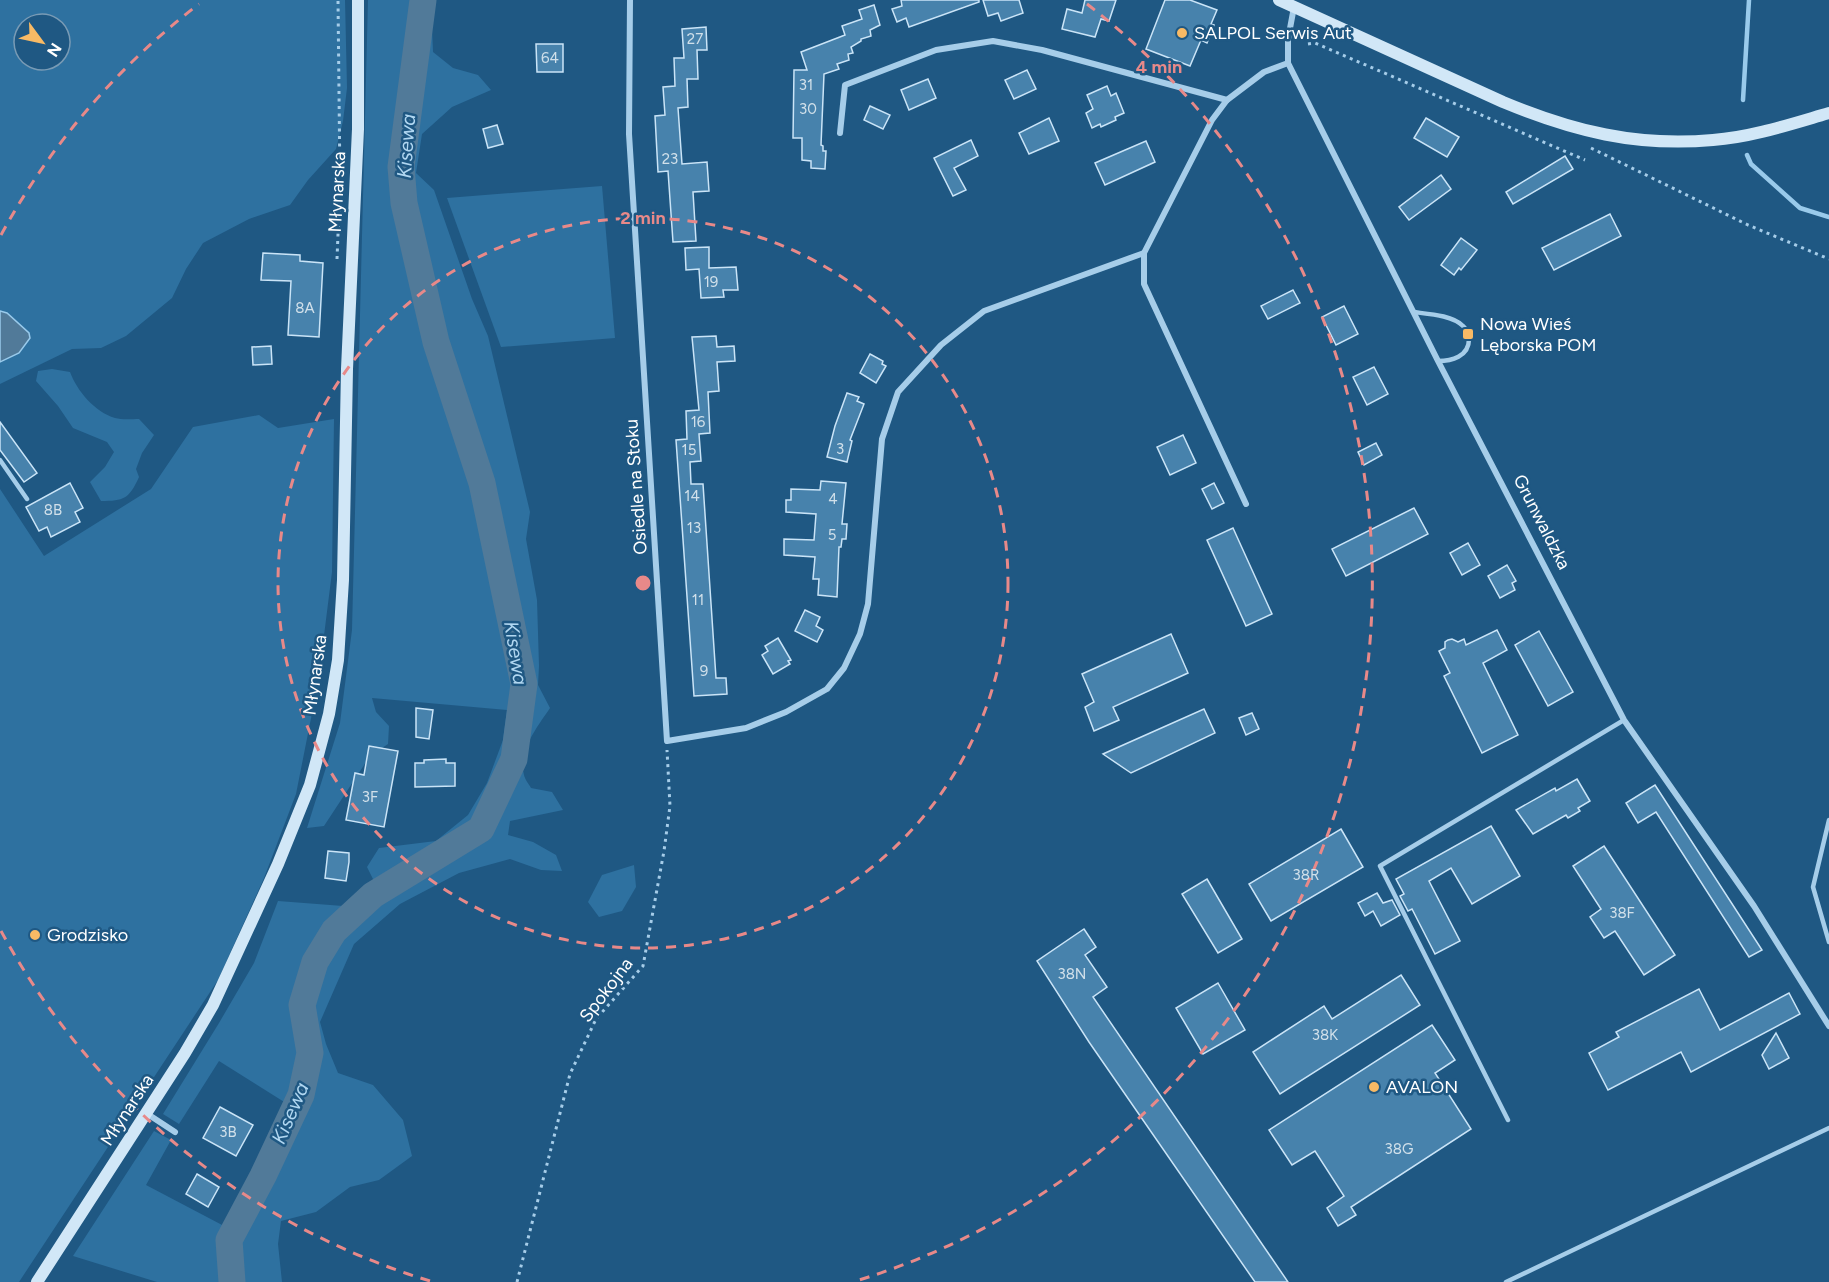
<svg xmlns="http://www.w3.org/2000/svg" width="1829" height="1282" font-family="Figtree,sans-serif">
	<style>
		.green { fill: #2e71a0; fill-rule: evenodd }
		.water { fill: #517a99; stroke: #99caeb; stroke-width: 1.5 }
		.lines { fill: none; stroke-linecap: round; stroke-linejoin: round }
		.stream { stroke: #99caeb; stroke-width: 4.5 }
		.river { stroke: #517a99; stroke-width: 27 }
		.building { fill: #4782ac; stroke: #cae4f7; stroke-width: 1.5 }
		.path { stroke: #a6cde9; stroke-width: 3; stroke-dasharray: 3 4.5; stroke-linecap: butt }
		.lane { stroke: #a6cde9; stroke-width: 4.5 }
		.street { stroke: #a6cde9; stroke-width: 6 }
		.secondary { stroke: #d1e7f7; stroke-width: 12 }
		.ring { fill: none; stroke: #e88989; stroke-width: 3; stroke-dasharray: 10 8 }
		.poi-dot { fill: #f8ba65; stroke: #1f5883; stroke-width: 2 }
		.labels { text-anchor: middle; stroke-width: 5; stroke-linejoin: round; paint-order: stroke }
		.number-label { font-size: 15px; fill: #d1e0ea }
		.poi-label { font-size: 18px; fill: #fff; stroke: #1f5883; text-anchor: start }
		.street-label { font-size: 18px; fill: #fff; stroke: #1f5883 }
		.water-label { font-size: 20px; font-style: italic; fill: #b1d7f1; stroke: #1f5883 }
		.centre { fill: #e88989; stroke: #1f5883; stroke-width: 3 }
		.ring-label { font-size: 18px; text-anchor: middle; font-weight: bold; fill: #e88989; stroke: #1f5883; stroke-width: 5; stroke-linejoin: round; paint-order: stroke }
	</style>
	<rect width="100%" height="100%" fill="#1f5883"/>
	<!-- green -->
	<g class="green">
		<path d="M 0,0 L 345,0 L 347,88 L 343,121 L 336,149 L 308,180 L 290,205 L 249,219 L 203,243 L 186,269 L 172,298 L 126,336 L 101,348 L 72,349 L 0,384 ZM 24,24 L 60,24 L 60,60 L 24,60 Z"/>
		<path d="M 368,0 L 436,0 L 432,29 L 433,52 L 453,68 L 478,75 L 491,90 L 452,107 L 422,134 L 416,173 L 434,190 L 472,299 L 488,336 L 530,512 L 526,539 L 537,600 L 539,666 L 538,685 L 550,708 C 538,726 517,752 524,775 C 525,780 529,784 531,788 L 552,792 L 563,810 L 510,821 L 508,835 L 533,842 L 556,855 L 562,871 L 541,870 L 510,859 L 459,873 L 400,904 L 354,944 L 320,1022 L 326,1044 L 338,1073 L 373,1085 L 403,1120 L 412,1156 L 379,1180 L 350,1187 L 316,1212 L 281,1221 L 278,1244 L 282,1282 L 157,1282 L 73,1256 L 154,1131 L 171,1140 L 146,1185 L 224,1226 L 245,1193 L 260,1159 L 289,1105 L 219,1061 L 179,1124 L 163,1114 L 219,1023 L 254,963 L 278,901 L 343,906 L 374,881 L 367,867 L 379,848 L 436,841 L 468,815 L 487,783 L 503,740 L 507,710 L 372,698 L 376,712 L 389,726 L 388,744 L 370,756 L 324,826 L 307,828 L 340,723 L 352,630 Z"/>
		<polygon points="602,186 615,338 501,347 447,198"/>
		<path d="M 52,369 L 70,372 C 77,391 95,412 115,418 C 122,420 132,419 139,419 L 154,435 L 142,453 L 136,469 L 139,477 C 129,499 124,501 101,501 L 90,482 L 105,467 L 114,452 L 107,442 L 73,428 L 58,406 L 36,381 L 38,371 Z"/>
		<polygon points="259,415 278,428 334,419 332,572 318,683 296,794 264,878 218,980 19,1282 0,1282 0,489 44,556 151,489 193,427"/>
		<polygon points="634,865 636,887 622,911 599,917 588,902 602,875"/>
	</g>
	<!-- water -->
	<polygon class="water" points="0,311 7,313 29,333 30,338 19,353 0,362"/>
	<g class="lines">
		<!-- stream -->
		<g class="stream">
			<polyline points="1743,100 1749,0"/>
			<polyline points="1747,155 1751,164 1800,208 1829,217"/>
		</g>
		<!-- river -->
		<polyline class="river" points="232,1282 229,1240 263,1176 301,1095 310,1053 302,1005 315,962 334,931 373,895 481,829 514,759 524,684 482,483 436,342 404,203 401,167 423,0"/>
	</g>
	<!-- building -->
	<g class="building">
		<polygon points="901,0 979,0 979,2 909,27 906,18 897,22 892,9 902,6"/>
		<polygon points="983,0 1019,0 1023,13 1001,21 998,13 988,16"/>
		<polygon points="1085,0 1116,0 1109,21 1101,19 1095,37 1062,29 1067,9 1082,13"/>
		<polygon points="1165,0 1190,0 1217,10 1211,24 1214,25 1207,43 1201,40 1190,66 1146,49"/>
		<polygon points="874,5 880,25 870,30 871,36 861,39 861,41 851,47 853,53 848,54 849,60 837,64 839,69 824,74 821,145 823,146 823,151 826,151 825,169 811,168 811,161 802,160 802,138 793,138 794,70 807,70 801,52 845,35 842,26 862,19 859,10"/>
		<polygon points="706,27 707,50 697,50 698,79 687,79 688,107 678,108 682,164 707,162 709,191 693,192 696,241 673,242 668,171 658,172 655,116 665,115 663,87 675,86 674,58 684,58 682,29"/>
		<polygon points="536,44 563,44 563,72 537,72"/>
		<polygon points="1027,70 1036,89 1014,99 1005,80"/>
		<polygon points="928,79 936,98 909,110 901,90"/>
		<polygon points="1107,86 1111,96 1116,93 1124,113 1115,117 1116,120 1101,127 1100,124 1092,128 1086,113 1093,109 1087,95"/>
		<polygon points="870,106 890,115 883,129 864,120"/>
		<polygon points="1049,118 1059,141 1029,154 1019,133"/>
		<polygon points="1426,118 1459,137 1447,157 1414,138"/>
		<polygon points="497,125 503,144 488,148 483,129"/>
		<polygon points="971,140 978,156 954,168 966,190 953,196 934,158"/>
		<polygon points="1146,141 1155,162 1105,185 1095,163"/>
		<polygon points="1565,156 1573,169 1513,204 1506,192"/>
		<polygon points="1441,175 1451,189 1409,220 1399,207"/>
		<polygon points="1610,214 1621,236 1554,270 1542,248"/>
		<polygon points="1461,238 1477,250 1461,270 1459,268 1454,275 1441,265"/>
		<polygon points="709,247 709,268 736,267 738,290 723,290 724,297 701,298 699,269 686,270 685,248"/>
		<polygon points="263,253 300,255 300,261 323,263 319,337 288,335 291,281 261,280"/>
		<polygon points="1293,290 1300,303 1268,319 1261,306"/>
		<polygon points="1344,306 1358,334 1336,345 1322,317"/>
		<polygon points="716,336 717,347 734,346 735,361 717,362 719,391 708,392 710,433 699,434 701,461 690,462 691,484 703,484 716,678 726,678 727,694 694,696 676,440 687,439 686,411 699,410 692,337"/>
		<polygon points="271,346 272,364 253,365 252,347"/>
		<polygon points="870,354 883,361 882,364 886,366 876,383 860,373"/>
		<polygon points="1374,367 1388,394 1367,405 1353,377"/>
		<polygon points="847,393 859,397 857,401 864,404 850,440 852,441 847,462 827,457 835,426"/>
		<polygon points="0,422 37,473 24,482 0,450"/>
		<polygon points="1183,435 1196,463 1170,475 1157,447"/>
		<polygon points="1376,443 1382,455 1364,465 1358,452"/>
		<polygon points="821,481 846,483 842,524 847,524 846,539 842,539 841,547 839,547 837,597 818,595 819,579 813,579 815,557 784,555 784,539 814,540 816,514 786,512 786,500 791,500 791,489 820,490"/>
		<polygon points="70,483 83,508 75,512 80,522 51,537 47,527 39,531 26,507"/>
		<polygon points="1214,483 1224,503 1212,509 1202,489"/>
		<polygon points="1414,508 1428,534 1346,576 1332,549"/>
		<polygon points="1233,528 1272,614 1246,626 1207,540"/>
		<polygon points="1468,543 1480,565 1462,575 1450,553"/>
		<polygon points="1507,565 1516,581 1512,583 1515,590 1500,598 1488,576"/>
		<polygon points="805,610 820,617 816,626 823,630 817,642 795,631"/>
		<polygon points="1497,630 1507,650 1483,663 1518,735 1482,753 1444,676 1450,673 1439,651 1445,648 1445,642 1448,640 1452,639 1458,642 1464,639 1466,645"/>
		<polygon points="1539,631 1573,692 1548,706 1515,645"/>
		<polygon points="1171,634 1188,673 1113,707 1119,720 1094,731 1085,707 1094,702 1082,674"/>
		<polygon points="778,638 791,660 788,661 790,664 773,674 762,655 768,651 765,646"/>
		<polygon points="416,708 433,710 429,739 416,737"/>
		<polygon points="1204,709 1215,733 1131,773 1103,754"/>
		<polygon points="1252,713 1259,729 1246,735 1239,718"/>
		<polygon points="369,746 398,751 384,827 346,820 355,773 364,775"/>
		<polygon points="446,759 446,763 455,763 455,786 415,787 415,763 424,763 424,760"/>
		<polygon points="1577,779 1590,801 1578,808 1580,811 1568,818 1566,815 1533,834 1516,810 1555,788 1556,791"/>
		<polygon points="1655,785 1762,950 1749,957 1656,812 1638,823 1626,803"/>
		<polygon points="1491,826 1520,876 1472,904 1451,868 1429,881 1460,941 1435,954 1412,909 1408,911 1400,896 1404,894 1396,879"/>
		<polygon points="1341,829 1363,867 1271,921 1249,884"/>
		<polygon points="1604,846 1675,955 1644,975 1615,931 1604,938 1590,917 1601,909 1573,866"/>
		<polygon points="328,851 349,853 349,862 346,881 325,878"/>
		<polygon points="1207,879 1242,939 1218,953 1182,894"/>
		<polygon points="1377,893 1383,903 1392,900 1400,915 1381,926 1373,911 1365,916 1358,903"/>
		<polygon points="1084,929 1096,947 1085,955 1107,987 1093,997 1288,1282 1255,1282 1089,1042 1037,961"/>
		<polygon points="1401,975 1420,1005 1280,1094 1253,1052 1324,1006 1332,1019"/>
		<polygon points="1218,983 1245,1030 1203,1054 1176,1008"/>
		<polygon points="1699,989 1720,1030 1789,993 1800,1014 1691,1072 1681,1052 1608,1090 1589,1053 1619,1037 1616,1032"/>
		<polygon points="1432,1025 1455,1060 1435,1073 1471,1129 1351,1207 1356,1215 1338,1226 1327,1208 1344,1196 1315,1151 1292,1165 1269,1130"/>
		<polygon points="1776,1033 1789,1058 1769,1069 1762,1055"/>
		<polygon points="220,1107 253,1125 236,1156 203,1138"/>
		<polygon points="197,1174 219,1187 208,1207 186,1194"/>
	</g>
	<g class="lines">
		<!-- path -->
		<g class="path">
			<polyline points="1308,44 1315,43 1585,160"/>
			<polyline points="1591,148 1748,225 1829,259"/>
			<polyline points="337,259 340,185 338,0"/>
			<polyline points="517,1282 570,1074 596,1019 643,966 664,851 670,806 667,750"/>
		</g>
		<!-- lane -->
		<g class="lane">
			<path d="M 1413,312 C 1428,314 1452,315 1463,326 C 1467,329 1468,335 1469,339 C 1469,357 1451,361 1438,361"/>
			<polyline points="0,460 27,499"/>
			<polyline points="1829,820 1813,887 1829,942"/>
			<polyline points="1508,1120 1380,866 1624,720"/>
			<polyline points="1506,1282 1829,1128"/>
		</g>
		<!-- street -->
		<g class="street">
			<polyline points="630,0 629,134 667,741 746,728 786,712 827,689 844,668 860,634 868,604 882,439 898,392 941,345 984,311 1144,253"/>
			<polyline points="1294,7 1288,39 1288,63 1438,361 1624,720 1754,906 1829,1026"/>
			<polyline points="1227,100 1212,120 1144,253 1144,284 1246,504"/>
			<polyline points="840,133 845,85 936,50 993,41 1042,50 1227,100 1264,72 1288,63"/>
			<polyline points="146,1113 175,1132"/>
		</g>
		<!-- secondary -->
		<g class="secondary">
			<path d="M 1279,0 L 1503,102 C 1573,131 1636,147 1713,140 C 1752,137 1791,124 1829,113"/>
			<polyline points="37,1282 185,1053 213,1005 278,864 310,785 329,714 338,660 343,580 347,369 358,129 358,0"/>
		</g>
	</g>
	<!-- distance rings -->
	<g class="ring">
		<circle cx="643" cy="583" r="365"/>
		<path d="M430 1281A730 730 0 0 1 1 931M1 235A730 730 0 0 1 199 4M1087 4A730 730 0 0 1 856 1281"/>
	</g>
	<!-- markers -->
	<g class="poi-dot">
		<circle cx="1182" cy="33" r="6"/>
		<rect x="1462" y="328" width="12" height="12" rx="3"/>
		<circle cx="35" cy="935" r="6"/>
		<circle cx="1374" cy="1087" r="6"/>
	</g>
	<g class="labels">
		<!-- number labels -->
		<g class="number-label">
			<text x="695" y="44">27</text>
			<text x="550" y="63">64</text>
			<text x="806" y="90">31</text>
			<text x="808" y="114">30</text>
			<text x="670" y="164">23</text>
			<text x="711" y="287">19</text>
			<text x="305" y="313">8A</text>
			<text x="698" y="427">16</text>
			<text x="840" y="454">3</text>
			<text x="689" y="455">15</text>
			<text x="692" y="501">14</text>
			<text x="833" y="504">4</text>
			<text x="53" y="515">8B</text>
			<text x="694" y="533">13</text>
			<text x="832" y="540">5</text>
			<text x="698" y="605">11</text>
			<text x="704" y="676">9</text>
			<text x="370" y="802">3F</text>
			<text x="1306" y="880">38R</text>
			<text x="1622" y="918">38F</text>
			<text x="1072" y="979">38N</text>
			<text x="1325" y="1040">38K</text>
			<text x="228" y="1137">3B</text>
			<text x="1399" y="1154">38G</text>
		</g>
		<!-- poi labels -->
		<g class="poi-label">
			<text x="1194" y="39">SALPOL Serwis Aut</text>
			<text x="1480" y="330">Nowa Wieś<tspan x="1480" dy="21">Lęborska POM</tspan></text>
			<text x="47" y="941">Grodzisko</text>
			<text x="1386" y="1093">AVALON</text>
		</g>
		<!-- street labels -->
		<g class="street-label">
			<text transform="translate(337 192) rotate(-87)" y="6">Młynarska</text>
			<text transform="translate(636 487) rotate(-94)" y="6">Osiedle na Stoku</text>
			<text transform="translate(1542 522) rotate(63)" y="6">Grunwaldzka</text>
			<text transform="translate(315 675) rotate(-82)" y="6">Młynarska</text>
			<text transform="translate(606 990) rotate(-53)" y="6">Spokojna</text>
			<text transform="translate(127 1110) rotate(-57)" y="6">Młynarska</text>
		</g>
		<!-- water labels -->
		<g class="water-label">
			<text transform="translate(406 146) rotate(-86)" y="7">Kisewa</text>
			<text transform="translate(516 653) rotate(81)" y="7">Kisewa</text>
			<text transform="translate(290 1113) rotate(-67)" y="7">Kisewa</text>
		</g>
	</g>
	<circle cx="643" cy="583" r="9" class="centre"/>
	<g class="ring-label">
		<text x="1159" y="73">4 min</text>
		<text x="643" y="224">2 min</text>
	</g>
	<!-- north arrow -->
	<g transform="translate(42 42) rotate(123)"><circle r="28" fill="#1f5883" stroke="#799bb5" stroke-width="1.5"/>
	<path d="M0-4.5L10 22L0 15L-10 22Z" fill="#f8ba65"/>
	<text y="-9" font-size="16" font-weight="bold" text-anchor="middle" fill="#ffffff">N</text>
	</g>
</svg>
